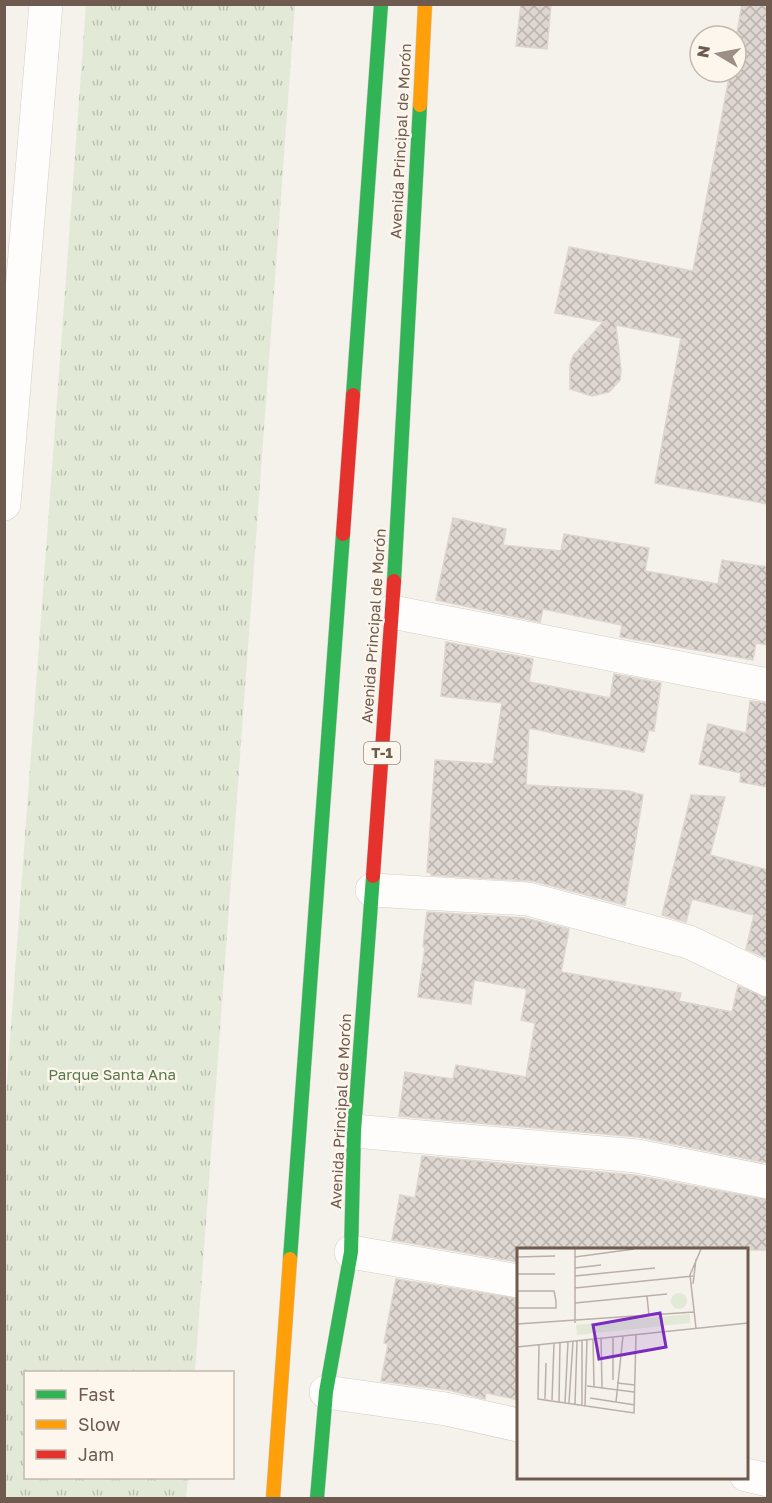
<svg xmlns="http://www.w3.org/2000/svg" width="772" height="1503" font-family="'Golos Text',sans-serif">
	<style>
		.grass { fill: url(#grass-tufts) }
		.building { fill: url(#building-cross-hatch); stroke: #ddd5ce; stroke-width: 1.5 }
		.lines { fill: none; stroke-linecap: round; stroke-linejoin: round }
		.street-casing { stroke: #d4cec9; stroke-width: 34 }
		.fast-casing { stroke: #d3ccc7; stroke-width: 15 }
		.slow-casing { stroke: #d3ccc7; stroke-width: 15 }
		.jam-casing { stroke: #d3ccc7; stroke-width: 15 }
		.street { stroke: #fefdfc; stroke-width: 33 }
		.fast { stroke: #30b455; stroke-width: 14 }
		.slow { stroke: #ff9f0a; stroke-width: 14 }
		.jam { stroke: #e5322d; stroke-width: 14 }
		.labels { text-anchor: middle; stroke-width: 5; stroke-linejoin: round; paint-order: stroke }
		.shield { fill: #fcf6ed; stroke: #99897e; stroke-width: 1.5 }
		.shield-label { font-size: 14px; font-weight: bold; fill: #6f5a4f }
		.street-label { font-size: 15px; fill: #6f5a4f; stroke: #fcf6ed }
		.park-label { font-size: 15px; fill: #597a4c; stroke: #fcf6ed }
		.inset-road { fill: none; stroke: #bbb0a8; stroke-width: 1.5 }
		.view { fill: #7b2cbf; fill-opacity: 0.15; stroke: #7b2cbf; stroke-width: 3 }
		.inset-edge { fill: none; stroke: #6f5a4f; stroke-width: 3 }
	</style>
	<defs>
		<pattern id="grass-tufts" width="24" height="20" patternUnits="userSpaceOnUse" patternTransform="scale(1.5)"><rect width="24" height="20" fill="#e2ead7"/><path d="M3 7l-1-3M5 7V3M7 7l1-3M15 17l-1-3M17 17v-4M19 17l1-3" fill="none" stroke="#bbc1b1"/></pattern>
		<pattern id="building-cross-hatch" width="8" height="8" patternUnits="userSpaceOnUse" patternTransform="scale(1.5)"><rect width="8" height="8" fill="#ded7d1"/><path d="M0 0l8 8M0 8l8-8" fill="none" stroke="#b8b1ac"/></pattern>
	</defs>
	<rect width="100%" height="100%" fill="#f5f1eb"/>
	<!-- grass -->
	<polygon class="grass" points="86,5 295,5 195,1372 26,1372 26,1478 188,1478 186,1498 5,1498 5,1108"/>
	<!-- building -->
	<g class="building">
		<polygon points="521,4 551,4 547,49 516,46"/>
		<polygon points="742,4 768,4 768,504 655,483 681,338 616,325 621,371 620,380 609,392 592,396 570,389 570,365 573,356 603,322 555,313 569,247 693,271 730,72 736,72 736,38"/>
		<polygon points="453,518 506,529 503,545 561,551 564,534 649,548 645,571 718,584 722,560 768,567 768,645 756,643 753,660 620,637 622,625 543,609 540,622 436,600"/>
		<polygon points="446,642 533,659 529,682 610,698 614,674 661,683 654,731 649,730 644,752 529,728 526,785 628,791 643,795 625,905 533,881 431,875 431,873 427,872 435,760 493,764 502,703 441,696"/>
		<polygon points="750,701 768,703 768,787 740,782 741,773 699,764 708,724 746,733"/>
		<polygon points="691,795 725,797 710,855 768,870 768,959 746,949 754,915 692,899 686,922 662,915"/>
		<polygon points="427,912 525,918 569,929 561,972 681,993 679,1001 732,1012 738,986 768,998 768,1163 639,1137 399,1116 405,1072 453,1079 456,1065 526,1077 535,1023 521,1020 527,989 474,980 471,1004 418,997 425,947 423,947"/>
		<polygon points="422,1156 634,1175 768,1200 768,1250 519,1250 519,1262 392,1240 400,1195 415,1198"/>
		<polygon points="396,1279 519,1299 519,1400 486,1393 485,1399 449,1390 381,1381 388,1344 384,1343"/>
	</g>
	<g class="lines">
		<!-- street casing -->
		<g class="street-casing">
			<g id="street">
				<polyline points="4,504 46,4"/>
				<polyline points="392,612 768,685"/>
				<polyline points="372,890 528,899 689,942 768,980"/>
				<polyline points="354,1131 637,1156 768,1182"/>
				<polyline points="351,1252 518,1281"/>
				<polyline points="326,1392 446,1409 518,1425"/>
				<polyline points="746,1475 768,1480"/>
			</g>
		</g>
		<!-- fast casing -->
		<g class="fast-casing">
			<g id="fast">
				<polyline points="353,395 381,4"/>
				<polyline points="394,581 420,105"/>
				<polyline points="290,1259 343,534"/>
				<polyline points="317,1498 326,1392 351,1252 354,1131 373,876"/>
			</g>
		</g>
		<!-- slow casing -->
		<g class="slow-casing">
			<g id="slow">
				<polyline points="420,105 425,4"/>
				<polyline points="273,1498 290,1259"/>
			</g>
		</g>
		<!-- jam casing -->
		<g class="jam-casing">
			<g id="jam">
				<polyline points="343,534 353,395"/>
				<polyline points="373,876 394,581"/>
			</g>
		</g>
		<!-- street -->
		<use href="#street" class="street"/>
		<!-- fast -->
		<use href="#fast" class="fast"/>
		<!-- slow -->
		<use href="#slow" class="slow"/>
		<!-- jam -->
		<use href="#jam" class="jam"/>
	</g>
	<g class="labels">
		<!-- shield labels -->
		<rect class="shield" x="364" y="742" width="36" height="22" rx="4.5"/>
		<g class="shield-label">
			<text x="382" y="758">T-1</text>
		</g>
		<!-- street labels -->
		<g class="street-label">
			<text transform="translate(401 141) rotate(-87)" y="5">Avenida Principal de Morón</text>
			<text transform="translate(374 626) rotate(-86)" y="5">Avenida Principal de Morón</text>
			<text transform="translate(341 1111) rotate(-87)" y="5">Avenida Principal de Morón</text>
		</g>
		<!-- park labels -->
		<g class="park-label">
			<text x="112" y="1080">Parque Santa Ana</text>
		</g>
	</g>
	<!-- overview -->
	<g transform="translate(517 1248)">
		<rect width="231" height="231" fill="#f5f1eb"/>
		<path d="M154 53a8 8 0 1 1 16 0a8 8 0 1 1-16 0ZM 173,66 L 173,75 L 60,87 L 59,77 Z" fill="#e2ead7"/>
		<path class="inset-road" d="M 58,1 L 58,75M 0,9 L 38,8M 58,9 L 117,1M 58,20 L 84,17M 0,26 L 38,26M 58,28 L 138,20M 176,36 L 179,11M 58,40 L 176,28M 0,43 L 37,43 L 39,53 L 39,60 L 0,60M 130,48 L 132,68M 58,55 L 150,46M 0,76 L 177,64M 179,80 L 173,27 L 184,1M 84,90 L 85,140M 96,90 L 96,132M 76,91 L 77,138M 22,97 L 21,151 L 117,165 L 119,87M 0,99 L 231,75M 100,135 L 118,137M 70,138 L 117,144M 73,150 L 118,157M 28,151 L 29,115M 35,152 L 37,95M 42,154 L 43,95M 99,154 L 106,88M 48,155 L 51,94M 52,155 L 56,93M 58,156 L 60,93M 65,157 L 65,92M 68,157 L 70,92"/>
		<path class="view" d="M 143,65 L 149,99 L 82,111 L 76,77 Z"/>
		<rect width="231" height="231" class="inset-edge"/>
	</g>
	<!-- border -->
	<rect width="772" height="1503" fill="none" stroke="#6f5a4f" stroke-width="12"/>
	<!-- legend -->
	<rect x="24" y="1371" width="210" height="108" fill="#fcf6ed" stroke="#c4b8ae" stroke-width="1.5"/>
	<rect x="36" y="1390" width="30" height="9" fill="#30b455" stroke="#c4b8ae" stroke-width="1.5"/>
	<text x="78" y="1401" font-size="18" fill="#6f5a4f">Fast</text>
	<rect x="36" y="1420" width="30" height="9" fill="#ff9f0a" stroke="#c4b8ae" stroke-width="1.5"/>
	<text x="78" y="1431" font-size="18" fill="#6f5a4f">Slow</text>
	<rect x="36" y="1450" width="30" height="9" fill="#e5322d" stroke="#c4b8ae" stroke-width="1.5"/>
	<text x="78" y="1461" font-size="18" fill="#6f5a4f">Jam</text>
	<!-- north arrow -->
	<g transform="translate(718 54) rotate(280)"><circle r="28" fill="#fcf6ed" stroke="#c4b8ae" stroke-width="1.5"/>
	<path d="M0-4.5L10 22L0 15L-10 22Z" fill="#9e8f86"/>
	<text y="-9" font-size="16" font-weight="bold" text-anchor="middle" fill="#6f5a4f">N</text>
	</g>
</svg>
